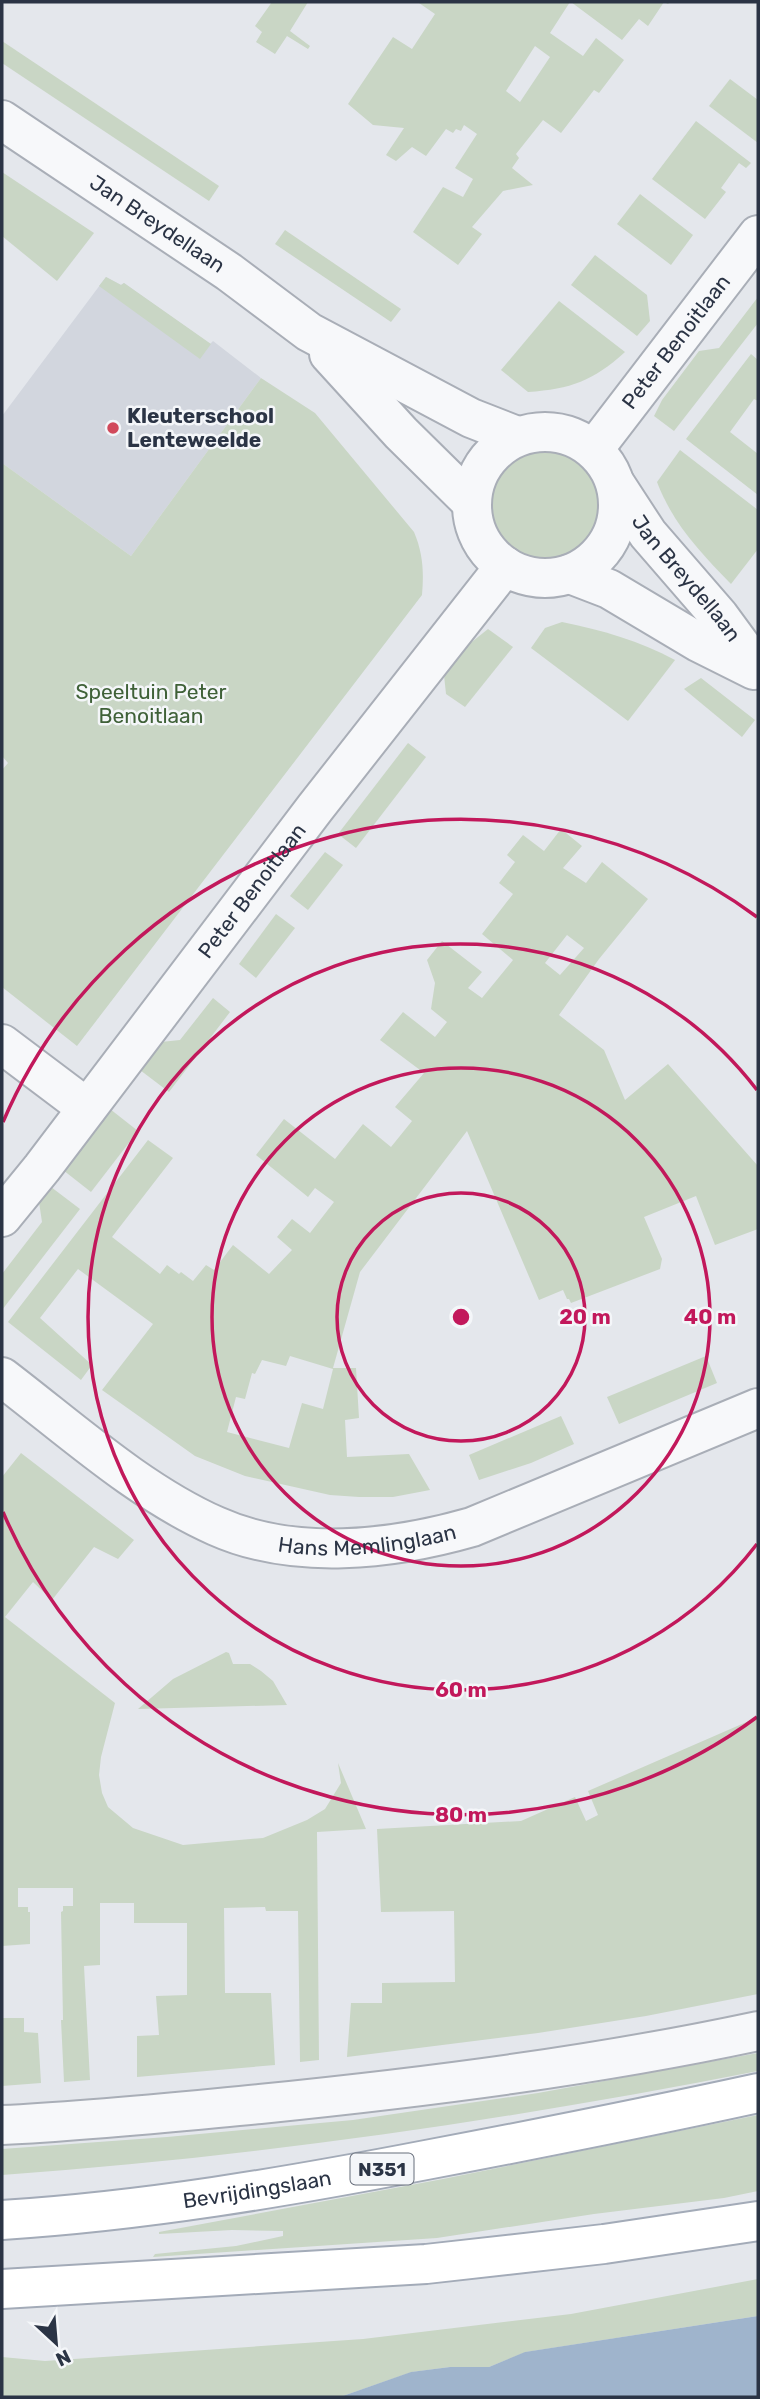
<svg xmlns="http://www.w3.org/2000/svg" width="760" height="2399" font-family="Rubik,sans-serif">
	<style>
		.built { fill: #d2d6de }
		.green { fill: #c9d6c5; fill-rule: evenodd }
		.water { fill: #9fb4cc }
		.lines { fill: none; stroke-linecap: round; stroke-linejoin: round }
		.minor-casing { stroke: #a9aeb7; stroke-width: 42 }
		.major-casing { stroke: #a3abb8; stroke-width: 42 }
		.minor { stroke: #f7f8fa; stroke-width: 38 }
		.major { stroke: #fff; stroke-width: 38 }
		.ring { fill: none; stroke: #c2185b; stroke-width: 3.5 }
		.poi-dot { fill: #d1495b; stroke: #f4f6f9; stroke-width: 2.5 }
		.labels { text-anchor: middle; stroke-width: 5; stroke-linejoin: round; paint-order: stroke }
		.shield { fill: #f4f6f9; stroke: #676e7b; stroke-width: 2 }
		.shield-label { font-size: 19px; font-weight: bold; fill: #2b3445 }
		.street-label { font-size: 21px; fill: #2b3445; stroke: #f4f6f9 }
		.poi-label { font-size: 21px; font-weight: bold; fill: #2b3445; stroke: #f4f6f9; text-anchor: start }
		.park-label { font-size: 21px; fill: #3f6138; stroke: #f4f6f9 }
		.centre { fill: #c2185b; stroke: #f4f6f9; stroke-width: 3.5 }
		.ring-label { font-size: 21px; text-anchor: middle; font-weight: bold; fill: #c2185b; stroke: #f4f6f9; stroke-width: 5; stroke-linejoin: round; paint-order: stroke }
	</style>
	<rect width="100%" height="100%" fill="#e4e7ec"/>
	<!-- built -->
	<polygon class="built" points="106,277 121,285 124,283 210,344 213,341 261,378 131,556 2,463 2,416"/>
	<!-- green -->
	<g class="green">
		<polygon points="272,2 308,2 290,31 310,46 308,49 287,36 275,54 256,42 262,32 255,26"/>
		<path d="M 420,2 L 570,2 L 550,33 L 583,56 L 596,38 L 624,60 L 599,93 L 594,90 L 561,133 L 543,120 L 516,154 L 519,158 L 512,168 L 533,185 L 503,191 L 472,227 L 482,234 L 458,265 L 413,232 L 443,187 L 463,197 L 473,179 L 455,168 L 477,134 L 464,125 L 461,131 L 456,129 L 453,133 L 446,129 L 426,156 L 412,147 L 396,161 L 386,155 L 404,128 L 373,125 L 348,104 L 393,37 L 412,49 L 435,14 L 419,3 ZM 535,46 L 550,57 L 520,102 L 506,91 Z"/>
		<polygon points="571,2 670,2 668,4 664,2 648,26 639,19 622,40"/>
		<polygon points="2,41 219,186 209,201 2,63"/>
		<polygon points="730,79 758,100 758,143 709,106"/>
		<polygon points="696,121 751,163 746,168 739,163 721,188 726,192 705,219 652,179"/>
		<polygon points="2,172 94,233 57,281 2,236"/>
		<polygon points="640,194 693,235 671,265 617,224"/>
		<polygon points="285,230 401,309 391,322 275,244"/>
		<polygon points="595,255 647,295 650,321 637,336 571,285"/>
		<polygon points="106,277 121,285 124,283 211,344 200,359 99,286"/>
		<polygon points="758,297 758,323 674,431 654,416 662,400 699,351 719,348"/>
		<path d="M 559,301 L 625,352 C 593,381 571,389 528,392 L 501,370 Z"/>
		<polygon points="751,354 758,360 758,401 754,399 730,432 758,454 758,495 686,439"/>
		<path d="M 261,378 L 315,413 L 414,532 C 423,553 424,572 422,595 L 77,1046 L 2,987 L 2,770 L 8,763 L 2,756 L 2,463 L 131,556 Z"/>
		<path d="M 680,450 L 758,510 L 758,549 L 731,584 C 700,552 673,524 657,482 Z"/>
		<circle cx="546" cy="505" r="54"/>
		<path d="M 562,622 C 602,630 640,641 675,660 L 628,721 L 531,648 L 545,628 Z"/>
		<polygon points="488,629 513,647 465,707 446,694 444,675 468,645"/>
		<polygon points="701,678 755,720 742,737 684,689"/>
		<polygon points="408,743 426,757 356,848 338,834"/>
		<path d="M 561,829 L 582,846 L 563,868 L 586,883 L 602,862 L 648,899 L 599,959 L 559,1015 L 604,1050 L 625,1100 L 668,1064 L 758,1166 L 758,1229 L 715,1245 L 696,1196 L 644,1217 L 662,1259 L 660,1269 L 571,1303 L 569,1299 L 567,1299 L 563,1290 L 539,1300 L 467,1131 L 360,1272 L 333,1368 L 356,1368 L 359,1418 L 345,1420 L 347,1457 L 409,1454 L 430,1490 L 393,1497 L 359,1497 L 330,1495 L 245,1476 L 195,1456 L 102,1390 L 153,1324 L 78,1269 L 40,1318 L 92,1365 L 81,1380 L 8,1322 L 148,1140 L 173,1158 L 112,1237 L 160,1274 L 167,1265 L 179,1274 L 181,1272 L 193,1281 L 206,1265 L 214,1270 L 233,1245 L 269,1274 L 292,1250 L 277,1237 L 292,1219 L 310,1233 L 334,1202 L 315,1188 L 308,1197 L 256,1155 L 284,1119 L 335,1159 L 363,1124 L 391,1147 L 412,1121 L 395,1107 L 424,1073 L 380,1040 L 403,1012 L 435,1037 L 447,1022 L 431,1009 L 435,983 L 427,960 L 442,941 L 482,972 L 468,988 L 482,998 L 513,960 L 482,934 L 513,894 L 499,883 L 515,862 L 507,855 L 523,835 L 544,851 ZM 567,935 L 584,948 L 560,975 L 545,963 ZM 290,1356 L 333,1369 L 323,1409 L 302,1403 L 289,1448 L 227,1432 L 236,1397 L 245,1399 L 252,1373 L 255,1374 L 262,1360 L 286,1366 Z"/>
		<polygon points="325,852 343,865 308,910 290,896"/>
		<polygon points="276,914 295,928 256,978 239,964"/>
		<polygon points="213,998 230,1012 169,1092 140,1070 161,1042 180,1040"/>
		<polygon points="110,1109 138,1131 91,1192 63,1170"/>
		<polygon points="51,1187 80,1209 2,1310 2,1274 42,1222 39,1202"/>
		<polygon points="706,1356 717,1383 619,1424 607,1397"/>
		<polygon points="561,1416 574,1444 531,1463 479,1480 469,1455"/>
		<polygon points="21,1453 134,1540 118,1559 94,1547 52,1600 33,1582 5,1617 115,1703 101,1757 99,1775 102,1793 108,1807 133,1828 183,1845 263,1838 307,1820 325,1809 341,1783 338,1763 366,1829 317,1832 319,2060 300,2062 298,1911 266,1911 265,1907 224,1908 225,1993 271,1993 275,2065 137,2077 137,2036 159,2035 156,1996 187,1995 187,1923 134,1923 134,1903 100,1903 100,1965 84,1966 90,2080 64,2082 61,2020 63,2020 61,1912 63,1911 63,1906 73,1906 73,1888 18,1888 18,1907 28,1907 28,1912 30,1912 30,1944 2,1946 2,1477"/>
		<polygon points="226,1652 229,1653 233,1664 250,1664 261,1671 273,1681 287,1705 138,1709 173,1679"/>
		<polygon points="758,1717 758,1994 646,2016 538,2033 347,2057 351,2003 382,2003 382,1983 455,1982 454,1911 381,1912 377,1829 521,1821 575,1797 586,1821 598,1815 588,1791"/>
		<polygon points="2,2018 24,2018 24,2032 38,2033 41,2083 2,2086"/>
		<path d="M 758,2053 L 758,2071 C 508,2120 256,2157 2,2175 L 2,2149 L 167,2137 L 353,2120 L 538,2093 Z"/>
		<polygon points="758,2115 758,2191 724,2198 594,2214 437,2238 153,2257 155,2254 236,2246 283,2236 283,2231 232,2230 159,2234 159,2232 443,2179"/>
		<polygon points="758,2279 758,2316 526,2352 489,2367 450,2367 412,2372 340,2397 2,2397 2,2357 45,2361 363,2339 571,2314"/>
	</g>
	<!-- water -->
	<polygon class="water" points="758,2316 758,2397 340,2397 411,2372 450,2367 489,2367 525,2352"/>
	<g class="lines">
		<!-- minor casing -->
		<g class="minor-casing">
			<g id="minor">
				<path id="s1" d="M 2,120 L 229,272 L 309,332 L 471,418 L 517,436"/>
				<polyline points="329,354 401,433 471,502"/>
				<circle cx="545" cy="505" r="73"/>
				<path id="s2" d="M 594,449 L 758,235"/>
				<path id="s3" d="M 616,485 L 648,534 L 719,616 L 758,669"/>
				<polyline points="570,574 609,589 698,642 754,670"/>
				<polyline points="2,1044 87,1108"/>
				<path id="s4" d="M 2,1217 L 42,1168 L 315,808 L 505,566"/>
				<path id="s5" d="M 2,1377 C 69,1428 139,1492 216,1526 C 294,1561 392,1550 472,1527 L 758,1408"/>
				<path d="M 2,2125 C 88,2121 174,2112 260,2104 C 427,2087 594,2066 758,2031"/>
			</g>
		</g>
		<!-- major casing -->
		<g class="major-casing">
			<g id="major">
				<path id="s6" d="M 2,2220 C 144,2211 286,2187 426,2160 C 537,2139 648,2117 758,2093"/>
				<polyline points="2,2289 426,2264 604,2244 758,2221"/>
			</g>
		</g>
		<!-- minor -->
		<use href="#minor" class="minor"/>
		<!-- major -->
		<use href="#major" class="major"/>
	</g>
	<!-- distance rings -->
	<g class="ring">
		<circle cx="461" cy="1317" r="124"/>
		<circle cx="461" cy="1317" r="249"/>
		<path d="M757 1544A373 373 0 1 1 757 1090"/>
		<path d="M757 1717A498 498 0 0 1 3 1512M3 1122A498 498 0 0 1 757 917"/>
	</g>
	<!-- markers -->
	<circle class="poi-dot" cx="113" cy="428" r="7"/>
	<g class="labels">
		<!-- shield labels -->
		<rect class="shield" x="350.5" y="2153.5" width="63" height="31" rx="5"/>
		<g class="shield-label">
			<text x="382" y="2176">N351</text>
		</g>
		<!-- street labels -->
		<g class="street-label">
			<text dy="7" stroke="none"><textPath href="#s1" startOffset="187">Jan Breydellaan</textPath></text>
			<text dy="7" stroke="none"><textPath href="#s2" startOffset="135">Peter Benoitlaan</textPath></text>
			<text dy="7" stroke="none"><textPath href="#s3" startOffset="117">Jan Breydellaan</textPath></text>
			<text dy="7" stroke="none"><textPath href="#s4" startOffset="411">Peter Benoitlaan</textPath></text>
			<text dy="7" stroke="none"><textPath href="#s5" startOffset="416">Hans Memlinglaan</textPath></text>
			<text dy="7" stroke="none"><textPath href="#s6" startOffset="257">Bevrijdingslaan</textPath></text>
		</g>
		<!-- poi labels -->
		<g class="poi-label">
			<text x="127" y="423">Kleuterschool<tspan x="127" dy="24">Lenteweelde</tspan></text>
		</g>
		<!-- park labels -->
		<g class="park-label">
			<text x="151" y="699">Speeltuin Peter<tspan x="151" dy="24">Benoitlaan</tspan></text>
		</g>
	</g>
	<circle cx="461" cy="1317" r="10" class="centre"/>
	<g class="ring-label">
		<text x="585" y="1324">20 m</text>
		<text x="710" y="1324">40 m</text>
		<text x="461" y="1697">60 m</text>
		<text x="461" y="1822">80 m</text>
	</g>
	<!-- border -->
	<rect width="760" height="2399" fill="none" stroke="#2b3445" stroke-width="7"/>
	<!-- north arrow -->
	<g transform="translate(56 2343) rotate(154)" stroke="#f4f6f9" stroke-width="5" paint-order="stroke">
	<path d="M0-5L12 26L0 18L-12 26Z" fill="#2b3445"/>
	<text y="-10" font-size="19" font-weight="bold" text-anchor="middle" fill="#2b3445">N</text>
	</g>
</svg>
